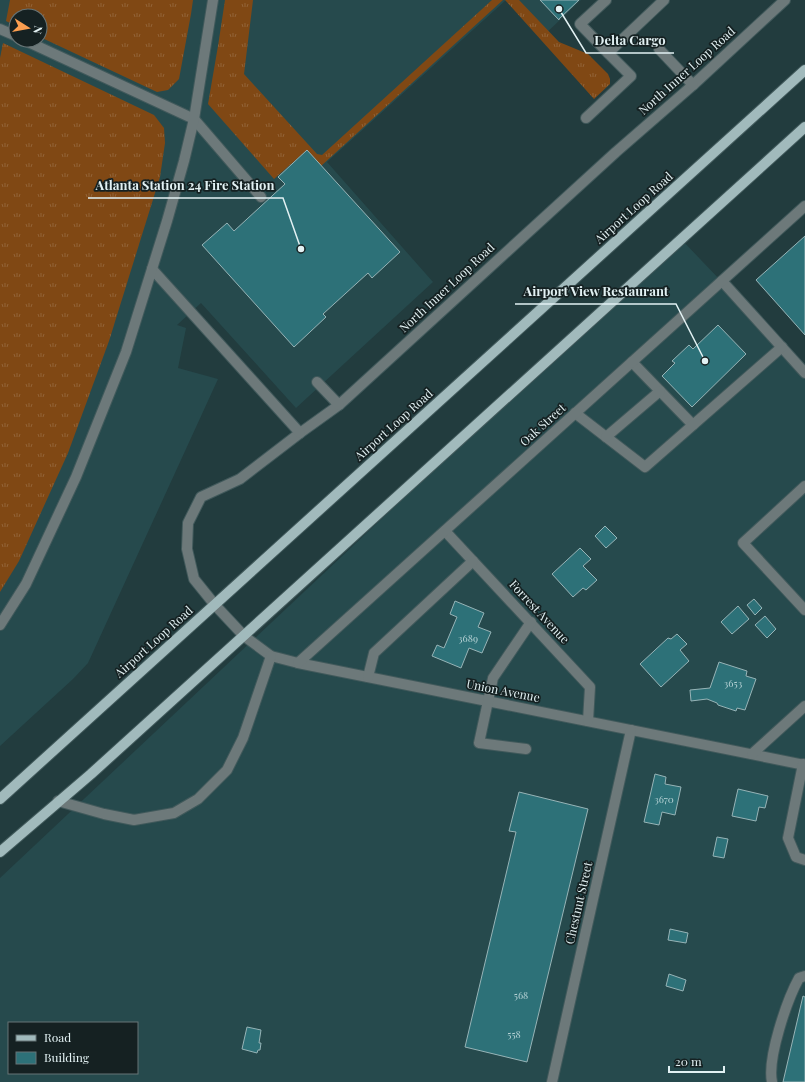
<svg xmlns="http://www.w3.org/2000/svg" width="805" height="1082" font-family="'Playfair Display',serif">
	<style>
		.built { fill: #264a4d; fill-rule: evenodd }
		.grass { fill: url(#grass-tufts) }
		.building { fill: #2d7178; stroke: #97b4b7 }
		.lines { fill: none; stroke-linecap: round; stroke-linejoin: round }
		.minor-casing { stroke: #41595b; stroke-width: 12 }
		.major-casing { stroke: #41595b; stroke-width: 12 }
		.minor { stroke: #6d797a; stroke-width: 10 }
		.major { stroke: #a1babc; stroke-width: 10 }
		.labels { text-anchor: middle; stroke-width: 3.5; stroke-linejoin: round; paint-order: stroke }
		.number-label { font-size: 10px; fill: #b5d1d4 }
		.street-label { font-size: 12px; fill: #e2f1f3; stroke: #152122 }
		.leader { fill: none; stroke: #e2f1f3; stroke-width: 1.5 }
		.callout-dot { fill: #e2f1f3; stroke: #152122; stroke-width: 1.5 }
		.callout-label { font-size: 13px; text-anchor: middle; font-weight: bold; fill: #e2f1f3; stroke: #152122; stroke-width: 3.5; stroke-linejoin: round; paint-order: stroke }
	</style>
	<defs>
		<pattern id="grass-tufts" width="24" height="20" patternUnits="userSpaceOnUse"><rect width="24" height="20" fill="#804814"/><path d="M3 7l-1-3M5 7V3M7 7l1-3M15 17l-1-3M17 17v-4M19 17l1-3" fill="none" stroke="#926337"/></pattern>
	</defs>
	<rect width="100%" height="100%" fill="#223c3e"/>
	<!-- built -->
	<g class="built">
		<path d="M 0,0 L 506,0 L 327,162 L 433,282 L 296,408 L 201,303 L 177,325 L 186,328 L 178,368 L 218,379 L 88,663 L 73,679 L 0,746 ZM 16,16 L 40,16 L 40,40 L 16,40 Z"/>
		<polygon points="510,0 581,0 543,36"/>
		<path d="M 680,238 L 805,369 L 805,1082 L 0,1082 L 0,878 ZM 9,1023 L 137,1023 L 137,1073 L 9,1073 Z"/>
	</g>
	<!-- grass -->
	<g class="grass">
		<polygon points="10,0 193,0 191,14 179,79 168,90 157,92 40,37 40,16 16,16 16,26 6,21"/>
		<polygon points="225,0 253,0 244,74 317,154 322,155 492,0 503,0 321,166 307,150 274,179 208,104 218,46"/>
		<polygon points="505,0 519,0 559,42 588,54 608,74 610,79 610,84 594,99"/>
		<polygon points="3,43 154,115 164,128 165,143 160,177 109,341 68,453 19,561 0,592 0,58"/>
	</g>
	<!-- building -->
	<g class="building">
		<polygon points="540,0 579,0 559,19 559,20"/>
		<polygon points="307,150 400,252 372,278 368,273 323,314 326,317 294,347 202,245 227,223 234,231 285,184 278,177"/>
		<polygon points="805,236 805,335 756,280"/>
		<polygon points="718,325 746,354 692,407 662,376 675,363 672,361 689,345 693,349"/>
		<polygon points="605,526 617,538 606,548 595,536"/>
		<polygon points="580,548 591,559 583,566 597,580 586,590 583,588 573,597 552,574"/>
		<polygon points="754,599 762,608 755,615 747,605"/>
		<polygon points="455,601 484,613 478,627 491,632 482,653 469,648 461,668 432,656 437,645 444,648 457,617 450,614"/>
		<polygon points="738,606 749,619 732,634 721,622"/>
		<polygon points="765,616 776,629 767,638 755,625"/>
		<polygon points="677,634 687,644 680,650 689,661 661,687 640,664 668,638 671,639"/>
		<polygon points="719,662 747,671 746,676 756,679 745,710 737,708 736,711 718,705 717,703 707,699 691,701 690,690 710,688"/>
		<polygon points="655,774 666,777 665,784 681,787 675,815 662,812 659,825 644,822"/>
		<polygon points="738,789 768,796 765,808 759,807 756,821 732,816"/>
		<polygon points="519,792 588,809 527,1062 465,1047 516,832 509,831"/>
		<polygon points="717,837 728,839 724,858 713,856"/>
		<polygon points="670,929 688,933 686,943 668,940"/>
		<polygon points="669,974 686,980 683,991 666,986"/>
		<polygon points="803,996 805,997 805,1082 783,1082"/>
		<polygon points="247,1027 261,1030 259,1043 261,1043 260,1050 258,1050 257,1053 242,1049"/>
	</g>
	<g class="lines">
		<!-- minor casing -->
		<g class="minor-casing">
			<g id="minor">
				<polyline points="606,0 580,24 608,53"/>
				<polyline points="785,0 693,85 616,152 339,405 300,433 240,479 201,497 188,523 187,549 194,579 215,605 244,636 271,656 298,663 805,765"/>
				<polyline points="0,29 16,36"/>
				<polyline points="24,40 194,119 261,197"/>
				<polyline points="659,49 693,85"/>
				<polyline points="586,118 631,76 608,53 664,0"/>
				<polyline points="152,269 300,433"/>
				<polyline points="722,281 805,373"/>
				<polyline points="632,362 693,425"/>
				<polyline points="317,382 339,405"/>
				<polyline points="575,413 645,467 782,347"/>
				<polyline points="606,437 660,391"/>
				<polyline points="805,486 743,543 805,610"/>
				<polyline points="445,531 590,687 588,721"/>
				<polyline points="0,625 26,584 76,477 126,352 167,221 184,161 194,119 213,0"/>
				<polyline points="298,663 805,206"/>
				<polyline points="368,677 374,653 473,561"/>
				<polyline points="526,749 479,743 493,678 531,622"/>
				<polyline points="752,754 805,706"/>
				<polyline points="803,764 788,838 796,857 805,860"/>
				<polyline points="58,801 104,814 134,820 174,813 198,799 227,770 243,738 271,656"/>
				<polyline points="552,1082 631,730"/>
				<path d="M 772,1082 C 767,1058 787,1000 799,978 L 805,976"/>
			</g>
		</g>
		<!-- major casing -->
		<g class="major-casing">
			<g id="major">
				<polyline points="0,799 805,70"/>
				<polyline points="0,852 91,774 805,127"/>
			</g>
		</g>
		<!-- minor -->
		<use href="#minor" class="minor"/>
		<!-- major -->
		<use href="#major" class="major"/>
	</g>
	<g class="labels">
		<!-- number labels -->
		<g class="number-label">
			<text x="468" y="642">3689</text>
			<text x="733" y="687">3653</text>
			<text x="664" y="803">3670</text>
			<text x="521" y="999">568</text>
			<text x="514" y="1038">558</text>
		</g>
		<!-- street labels -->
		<g class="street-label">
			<text transform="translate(687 71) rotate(-42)" y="4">North Inner Loop Road</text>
			<text transform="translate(634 208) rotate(-42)" y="4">Airport Loop Road</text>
			<text transform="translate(447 288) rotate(-43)" y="4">North Inner Loop Road</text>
			<text transform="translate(394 425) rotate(-42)" y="4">Airport Loop Road</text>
			<text transform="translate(543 425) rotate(-42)" y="4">Oak Street</text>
			<text transform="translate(539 612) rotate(47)" y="4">Forrest Avenue</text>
			<text transform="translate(154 642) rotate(-42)" y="4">Airport Loop Road</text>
			<text transform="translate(503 691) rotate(11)" y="4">Union Avenue</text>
			<text transform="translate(579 903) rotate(-77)" y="4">Chestnut Street</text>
		</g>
	</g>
	<!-- callouts -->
	<path class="leader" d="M559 9L586 53H674M301 249L283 198H88M705 361L676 304H515"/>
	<g class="callout-dot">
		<circle cx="559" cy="9" r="4"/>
		<circle cx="301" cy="249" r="4"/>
		<circle cx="705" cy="361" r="4"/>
	</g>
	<g class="callout-label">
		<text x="630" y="45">Delta Cargo</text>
		<text x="185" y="190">Atlanta Station 24 Fire Station</text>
		<text x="596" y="296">Airport View Restaurant</text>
	</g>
	<!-- legend -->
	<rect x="8" y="1022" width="130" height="52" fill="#152122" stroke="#677476"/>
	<rect x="16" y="1035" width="20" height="6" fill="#a1babc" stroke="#677476"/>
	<text x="44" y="1042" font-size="12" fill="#e2f1f3">Road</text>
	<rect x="16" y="1052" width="20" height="12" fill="#2d7178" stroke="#677476"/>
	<text x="44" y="1062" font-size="12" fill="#e2f1f3">Building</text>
	<!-- north arrow -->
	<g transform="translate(28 28) rotate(101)"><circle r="19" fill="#152122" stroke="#677476"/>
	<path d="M0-3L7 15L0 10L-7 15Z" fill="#fb9e50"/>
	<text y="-6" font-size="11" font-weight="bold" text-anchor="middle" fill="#e2f1f3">N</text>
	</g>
	<!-- scale -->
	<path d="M669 1066v6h55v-6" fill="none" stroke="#e2f1f3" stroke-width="2"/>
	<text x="675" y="1066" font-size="12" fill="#e2f1f3" stroke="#152122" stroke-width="3" paint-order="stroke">20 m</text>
</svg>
